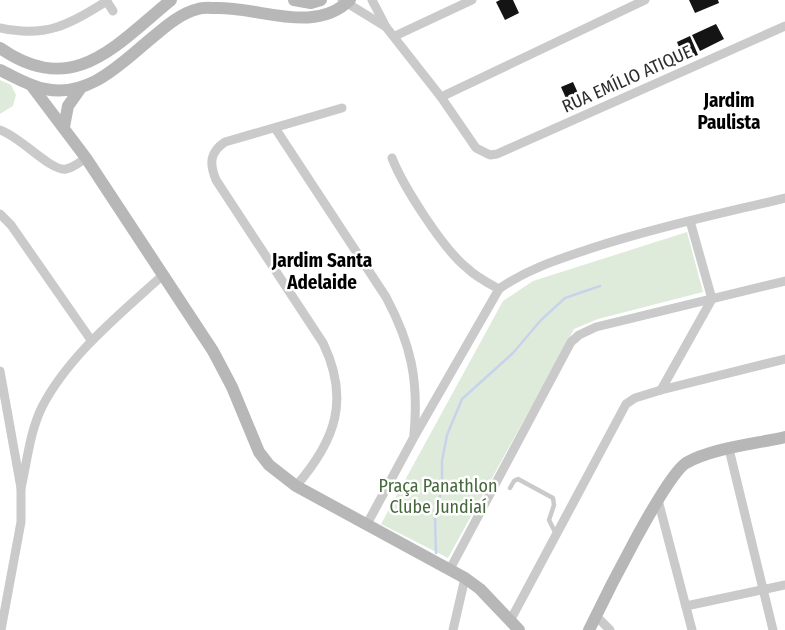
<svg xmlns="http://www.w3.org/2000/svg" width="785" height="630" font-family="'Fira Sans Condensed',sans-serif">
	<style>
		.green { fill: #dfebda }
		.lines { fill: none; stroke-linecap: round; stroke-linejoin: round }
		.stream { stroke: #c7d3ea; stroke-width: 2.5 }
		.building { fill: #141414 }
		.lane { stroke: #cacaca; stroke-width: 4.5 }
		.street { stroke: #cacaca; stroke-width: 9 }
		.secondary { stroke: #b7b7b7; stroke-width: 12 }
		.labels { text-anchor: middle; stroke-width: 5; stroke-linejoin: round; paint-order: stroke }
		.street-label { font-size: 18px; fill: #2d2d2d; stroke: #fff }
		.park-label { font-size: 18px; fill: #45683b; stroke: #fff }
		.neighbourhood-label { font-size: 19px; font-weight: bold; fill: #000; stroke: #fff }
	</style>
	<rect width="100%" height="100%" fill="#fff"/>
	<!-- green -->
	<g class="green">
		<polygon points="0,80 11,85 16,95 13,106 0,114"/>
		<polygon points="687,232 703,292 598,319 574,329 448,558 381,524 503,301 533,281"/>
	</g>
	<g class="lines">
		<!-- stream -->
		<polyline class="stream" points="436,553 435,518 442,488 442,461 447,435 462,399 513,353 541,320 565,298 600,286"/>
	</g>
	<!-- building -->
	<g class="building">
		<polygon points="500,0 513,0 519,13 505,20 496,2"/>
		<polygon points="689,0 718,0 719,3 695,13"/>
		<polygon points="716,24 724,39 700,51 692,35"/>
		<polygon points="690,36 698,55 684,60 677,42"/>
		<polygon points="573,82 581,100 569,105 561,87"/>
	</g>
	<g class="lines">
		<!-- lane -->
		<polyline class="lane" points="510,488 514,481 518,479 553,498 554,505 549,520 556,534"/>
		<!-- street -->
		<g class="street">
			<polyline points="106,0 113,11"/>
			<polyline points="342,0 386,27"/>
			<polyline points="372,0 386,27 441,97 476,148 490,155 497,154 785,26"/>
			<path d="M 0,28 C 47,38 68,25 107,1"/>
			<polyline points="395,36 472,0"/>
			<polyline points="441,97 645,0"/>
			<path d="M 275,128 L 386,297 C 411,344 419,380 414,434"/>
			<path d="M 0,130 C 20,136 51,172 66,169 C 73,168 80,162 86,158"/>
			<path d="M 392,158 C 403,186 443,249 467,268 C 476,277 488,283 499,289"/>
			<polyline points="0,214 11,225 91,340"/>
			<polyline points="0,371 21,488 21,522 1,630"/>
			<polyline points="661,390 712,299 690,221"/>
			<polyline points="729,449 773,630"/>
			<path d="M 296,486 C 336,440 350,399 323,343 L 216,180 C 209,163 210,152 225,142 L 342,108"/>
			<path d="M 21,488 C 27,462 30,431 42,407 C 68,356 121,313 163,275"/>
			<polyline points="658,500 692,630"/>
			<path d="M 367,524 L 414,437 L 499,289 C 527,269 557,260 589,249 C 653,228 719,214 785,198"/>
			<polyline points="450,569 571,342 579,335 596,327 785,281"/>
			<polyline points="686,606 785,585"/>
			<polyline points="596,616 610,630"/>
			<polyline points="510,621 626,404 635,398 661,390 785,359"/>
			<polyline points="453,630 465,578"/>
		</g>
		<!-- secondary -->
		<g class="secondary">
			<polyline points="294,0 311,3 321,0"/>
			<path d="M 0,48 C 73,99 116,45 171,0"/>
			<path d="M 0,70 C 15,77 29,86 45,89 C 90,98 121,63 153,37 C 166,26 181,13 198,9 C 203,7 211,8 216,8 C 261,7 314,35 350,0"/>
			<polyline points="31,85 86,158 213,351 232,387 259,452 269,465 296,486 465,578 480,589 519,630"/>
			<polyline points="64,127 68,106 80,89"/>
			<path d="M 589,630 C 603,601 665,476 686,463 C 712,448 755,444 785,437"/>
		</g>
	</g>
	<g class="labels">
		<!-- street labels -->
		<g class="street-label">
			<text transform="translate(627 79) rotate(-24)" y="6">RUA EMÍLIO ATIQUE</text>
		</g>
		<!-- park labels -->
		<g class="park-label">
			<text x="438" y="492">Praça Panathlon<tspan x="438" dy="21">Clube Jundiaí</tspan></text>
		</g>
		<!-- neighbourhood labels -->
		<g class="neighbourhood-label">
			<text x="729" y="107">Jardim<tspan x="729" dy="22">Paulista</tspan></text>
			<text x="322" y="267">Jardim Santa<tspan x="322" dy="22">Adelaide</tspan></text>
		</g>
	</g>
</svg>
